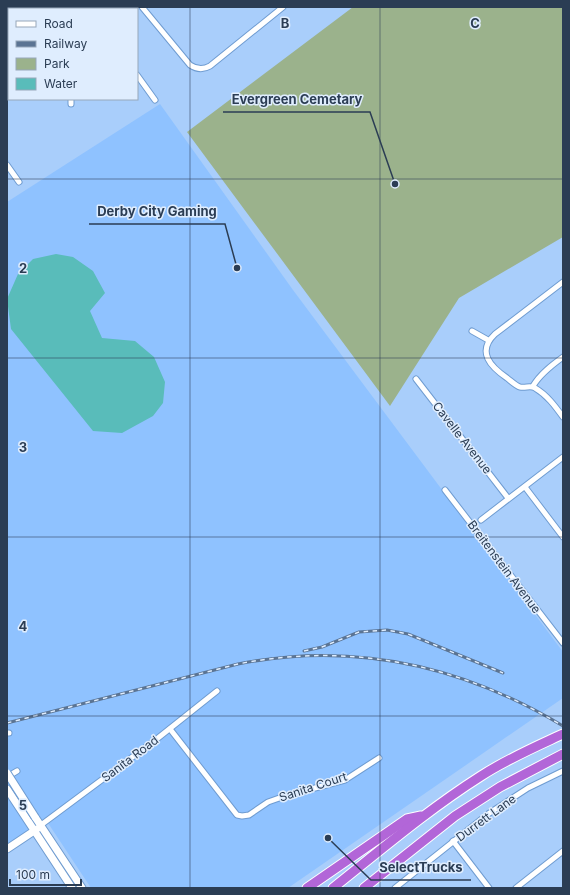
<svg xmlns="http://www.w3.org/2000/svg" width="570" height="895" font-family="Inter,sans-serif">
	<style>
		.built { fill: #8fc2ff }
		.green { fill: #9bb28c }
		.water { fill: #59bcba }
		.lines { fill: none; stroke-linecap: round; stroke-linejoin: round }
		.street-casing { stroke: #6f9cd1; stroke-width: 7 }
		.secondary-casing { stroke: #6f9cd1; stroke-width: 9 }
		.highway-casing { stroke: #fff; stroke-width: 11 }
		.street { stroke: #fff; stroke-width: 5 }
		.secondary { stroke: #fff; stroke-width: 7 }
		.highway { stroke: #b266d8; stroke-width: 9 }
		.rail-casing { stroke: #5b7493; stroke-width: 3 }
		.rail { stroke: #dfedfe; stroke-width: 1.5; stroke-dasharray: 4.5; stroke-linecap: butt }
		.secondary-bridge-casing { stroke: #6f9cd1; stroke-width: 9; stroke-linecap: butt }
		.secondary-bridge { stroke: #fff; stroke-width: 7 }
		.grid { fill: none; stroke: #2b3d54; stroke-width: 1; stroke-opacity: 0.55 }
		.labels { text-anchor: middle; stroke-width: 3; stroke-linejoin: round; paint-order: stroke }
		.street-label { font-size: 12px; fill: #2b3d54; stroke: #dfedfe }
		.grid-label { font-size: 13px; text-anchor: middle; font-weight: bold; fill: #2b3d54; stroke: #dfedfe; stroke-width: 3; stroke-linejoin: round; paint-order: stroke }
		.leader { fill: none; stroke: #2b3d54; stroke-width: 1.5 }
		.callout-dot { fill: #2b3d54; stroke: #dfedfe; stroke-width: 1.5 }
		.callout-label { font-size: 13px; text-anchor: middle; font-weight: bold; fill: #2b3d54; stroke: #dfedfe; stroke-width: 3; stroke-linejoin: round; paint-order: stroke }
	</style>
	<rect width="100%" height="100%" fill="#a9cefb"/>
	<!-- built -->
	<polygon class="built" points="160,104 293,290 563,652 563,698 288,888 91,888 46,820 7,846 7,202"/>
	<!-- green -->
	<polygon class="green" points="353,7 563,7 563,237 459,298 390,406 187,132"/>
	<!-- water -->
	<polygon class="water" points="56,254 73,257 93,271 105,293 90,311 102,338 135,341 154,357 165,382 163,403 153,416 122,433 93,431 11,329 7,299 18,274 33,259"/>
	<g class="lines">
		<!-- street casing -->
		<g class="street-casing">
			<g id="street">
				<polyline points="83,7 85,9"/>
				<path d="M 142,7 L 190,65 C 196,69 203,70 210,66 L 283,7"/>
				<polyline points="137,75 155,100"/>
				<polyline points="71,104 71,99"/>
				<polyline points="7,165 19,182"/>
				<path d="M 563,282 L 495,334 C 476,352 491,367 507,378 C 511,381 516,386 520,387 C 526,388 531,385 535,388 C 547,395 555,406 563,417"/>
				<polyline points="472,331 488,340"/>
				<polyline points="416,379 508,498"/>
				<path d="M 533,386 C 540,374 552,365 563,357"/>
				<polyline points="525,487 563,537"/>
				<polyline points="445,490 563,643"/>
				<polyline points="481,520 563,457"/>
				<polyline points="170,729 237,815 242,816 249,815 268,802 285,796 345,780 379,758"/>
				<polyline points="7,733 9,733"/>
				<polyline points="7,777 17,771"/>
				<polyline points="41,825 158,738 217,691"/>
				<polyline points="453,841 489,888"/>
				<polyline points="395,888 488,814 528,788 563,771"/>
				<polyline points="516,888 563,851"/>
			</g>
		</g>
		<!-- secondary casing -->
		<g class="secondary-casing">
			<g id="secondary">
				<polyline points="7,789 72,888"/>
				<polyline points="35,817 82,888"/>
				<polyline points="7,849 37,829"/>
			</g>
		</g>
		<!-- highway casing -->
		<g class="highway-casing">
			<g id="highway">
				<polyline points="307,888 407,819 421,816"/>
				<path d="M 333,888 C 382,849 429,809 481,776 C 507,759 535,747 563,734"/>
				<polyline points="364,888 455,816 500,787 563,754"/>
			</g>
		</g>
		<!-- street -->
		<use href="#street" class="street"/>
		<!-- secondary -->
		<use href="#secondary" class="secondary"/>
		<!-- highway -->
		<use href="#highway" class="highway"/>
		<!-- rail casing -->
		<g class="rail-casing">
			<g id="rail">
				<polyline points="304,651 322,647 359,632 387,630 408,634 503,673"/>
				<path d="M 7,723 L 238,664 C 354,641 463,666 563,726"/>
			</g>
		</g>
		<!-- rail -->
		<use href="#rail" class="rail"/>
		<!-- secondary-bridge casing -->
		<g class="secondary-bridge-casing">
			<polyline id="secondary-bridge" points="7,773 35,817"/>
		</g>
		<!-- secondary-bridge -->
		<use href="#secondary-bridge" class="secondary-bridge"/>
	</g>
	<!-- grid -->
	<path class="grid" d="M 190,7 L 190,888M 380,7 L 380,888M 7,179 L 563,179M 7,358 L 563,358M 7,537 L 563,537M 7,716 L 563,716"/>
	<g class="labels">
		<!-- street labels -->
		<g class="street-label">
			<text transform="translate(462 438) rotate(52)" y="4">Cavelle Avenue</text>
			<text transform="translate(504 567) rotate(53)" y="4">Breitenstein Avenue</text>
			<text transform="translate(130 759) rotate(-37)" y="4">Sanita Road</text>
			<text transform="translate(313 787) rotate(-18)" y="4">Sanita Court</text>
			<text transform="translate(486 818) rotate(-36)" y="4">Durrett Lane</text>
		</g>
	</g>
	<g class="grid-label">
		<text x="285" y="28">B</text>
		<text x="475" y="28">C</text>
		<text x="23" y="273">2</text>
		<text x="23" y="452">3</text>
		<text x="23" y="631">4</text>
		<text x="23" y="810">5</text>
	</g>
	<!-- callouts -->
	<path class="leader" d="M395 184L370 112H223M237 268L225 224H89M328 838L371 880H471"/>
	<g class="callout-dot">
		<circle cx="395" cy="184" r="4"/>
		<circle cx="237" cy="268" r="4"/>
		<circle cx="328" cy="838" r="4"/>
	</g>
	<g class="callout-label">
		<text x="297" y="104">Evergreen Cemetary</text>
		<text x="157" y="216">Derby City Gaming</text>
		<text x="421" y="872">SelectTrucks</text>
	</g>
	<!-- border -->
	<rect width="570" height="895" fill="none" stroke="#2b3d54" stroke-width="16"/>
	<!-- legend -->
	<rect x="8" y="8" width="130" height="92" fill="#dfedfe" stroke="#97a7ba"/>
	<rect x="16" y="21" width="20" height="6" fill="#ffffff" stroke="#97a7ba"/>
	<text x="44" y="28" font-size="12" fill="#2b3d54">Road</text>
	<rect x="16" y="41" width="20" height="6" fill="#5b7493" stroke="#97a7ba"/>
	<text x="44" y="48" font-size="12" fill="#2b3d54">Railway</text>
	<rect x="16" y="58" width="20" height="12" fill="#9bb28c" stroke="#97a7ba"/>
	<text x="44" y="68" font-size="12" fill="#2b3d54">Park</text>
	<rect x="16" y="78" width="20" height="12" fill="#59bcba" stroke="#97a7ba"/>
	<text x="44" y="88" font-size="12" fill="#2b3d54">Water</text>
	<!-- scale -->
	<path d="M10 879v6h71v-6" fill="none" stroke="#2b3d54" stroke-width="2"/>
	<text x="16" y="879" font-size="12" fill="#2b3d54" stroke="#dfedfe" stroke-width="3" paint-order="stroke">100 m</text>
</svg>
